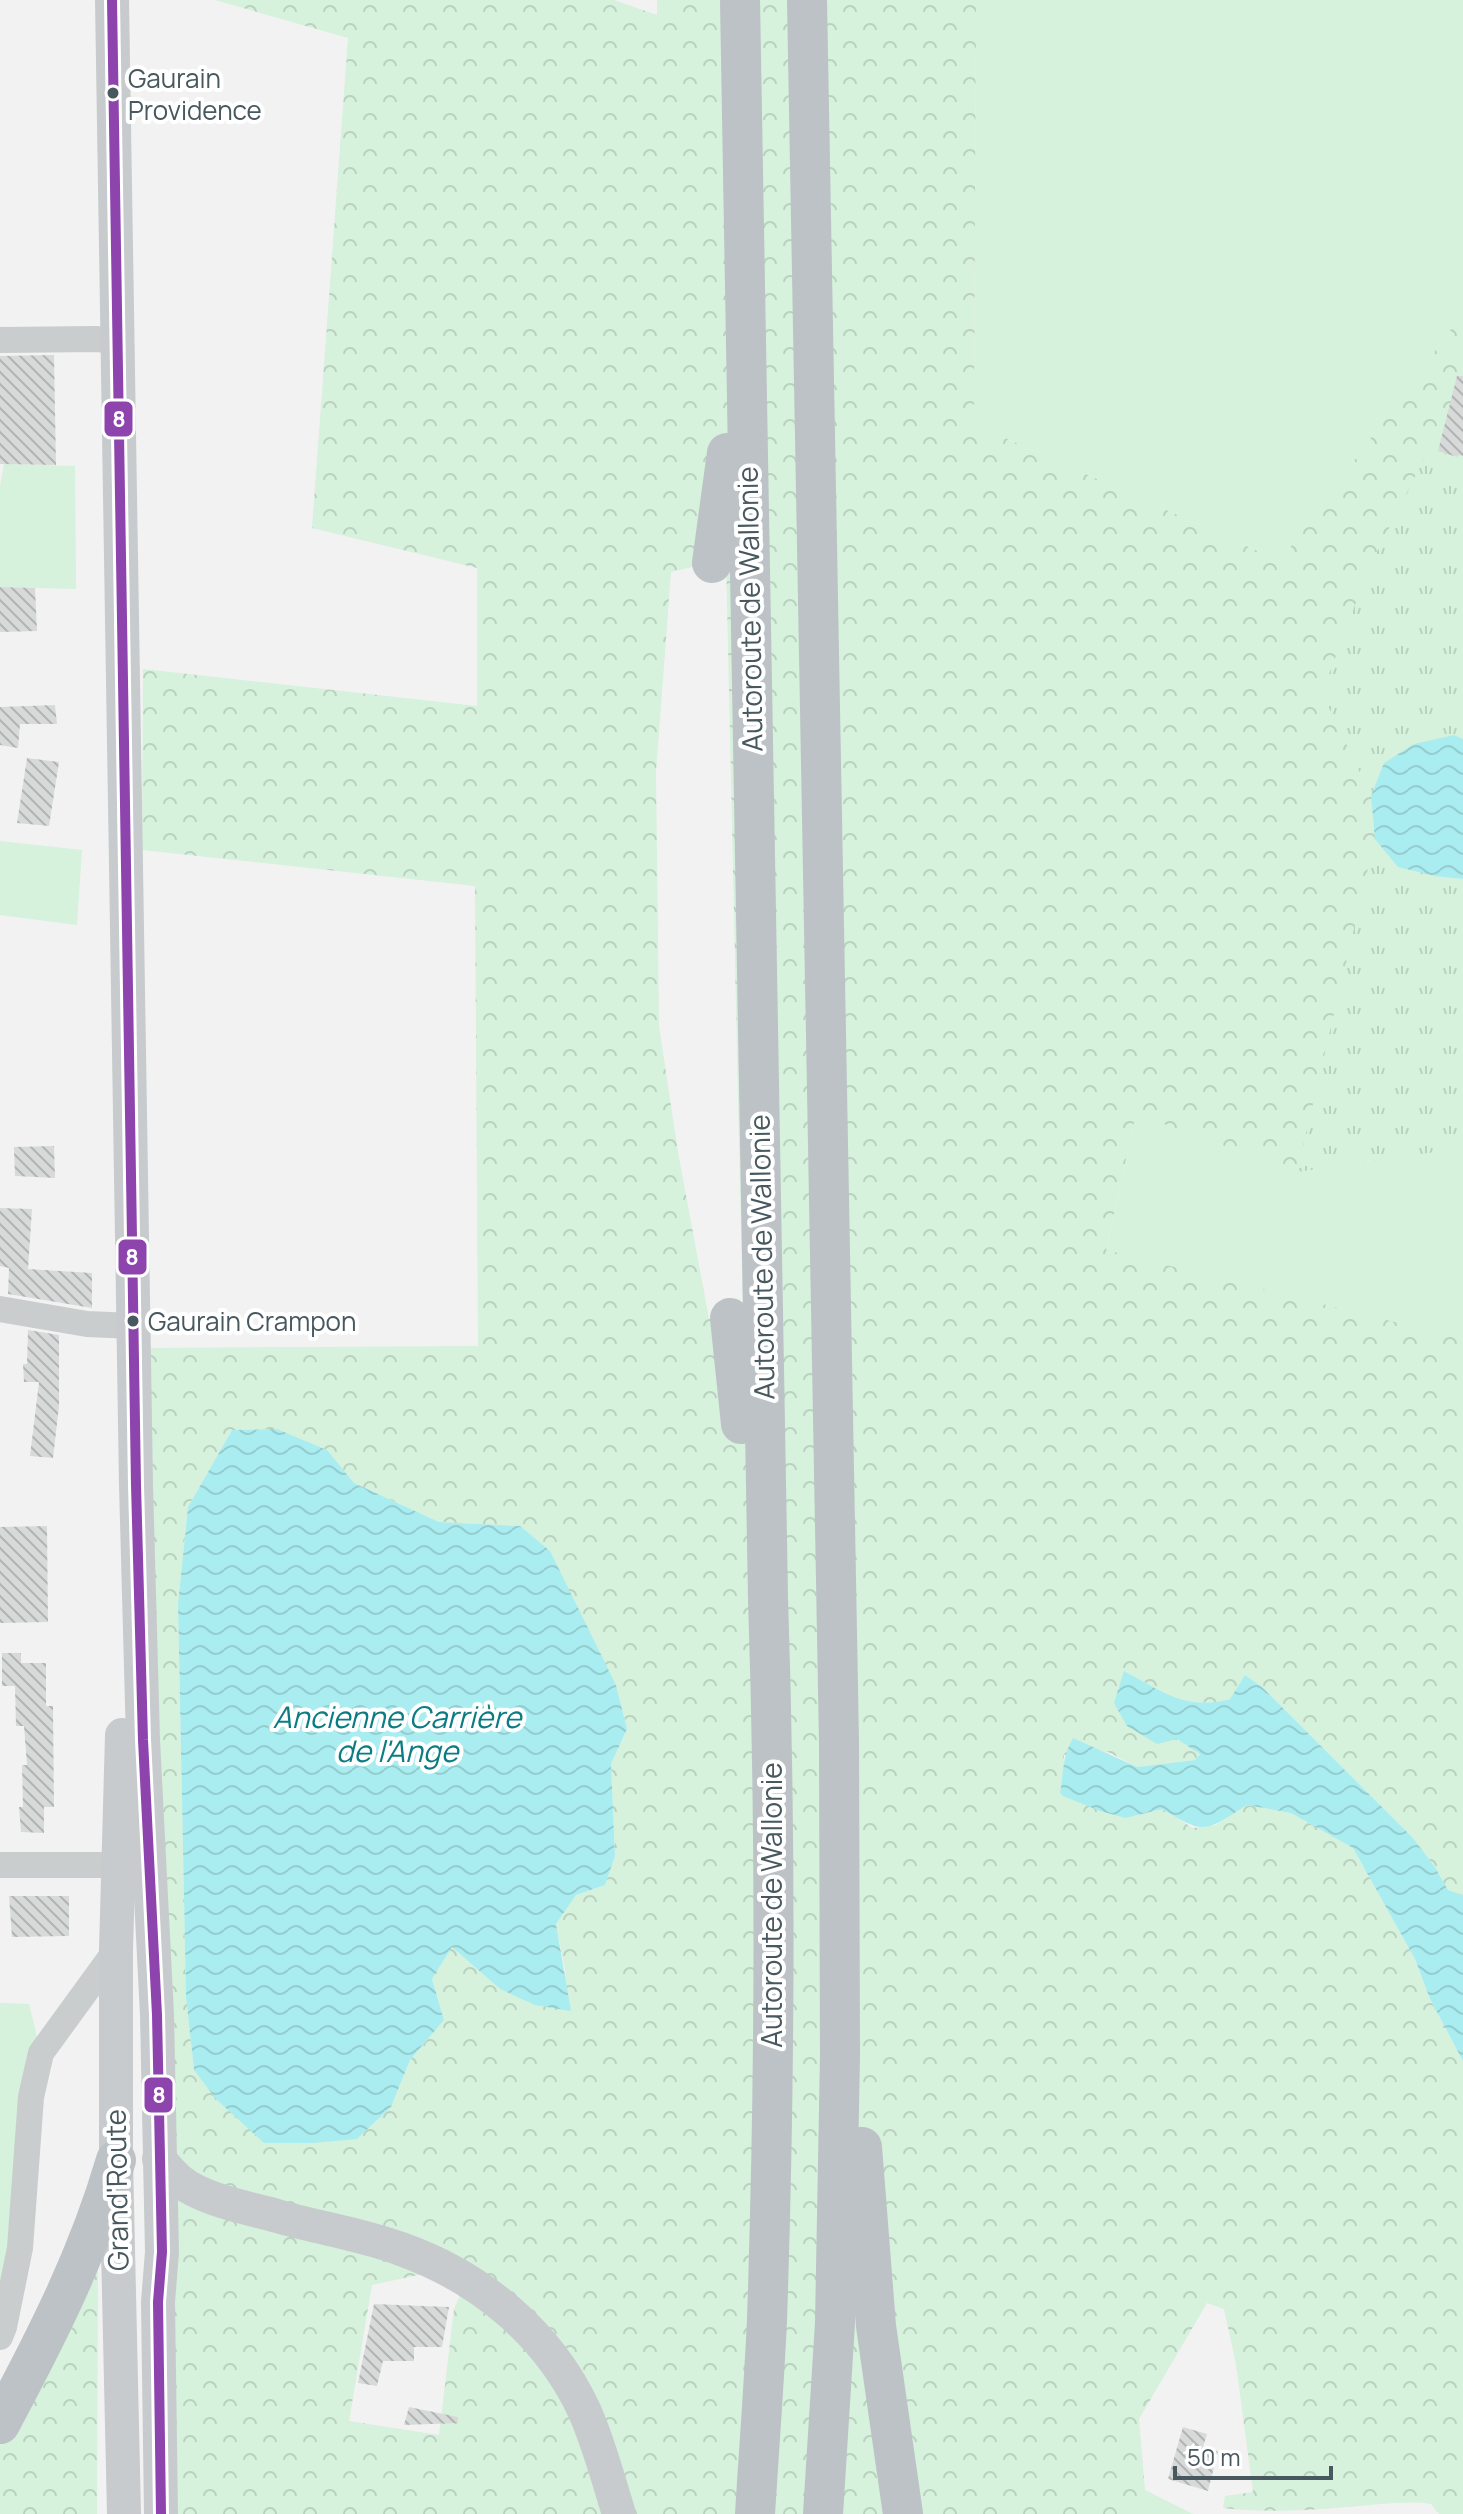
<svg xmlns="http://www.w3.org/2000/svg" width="1463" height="2514" font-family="Manrope,sans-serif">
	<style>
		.grass { fill: #d6f1dc }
		.forest { fill: url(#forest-crowns); fill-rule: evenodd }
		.park { fill: url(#park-tufts) }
		.water { fill: url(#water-waves) }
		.building { fill: url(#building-back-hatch) }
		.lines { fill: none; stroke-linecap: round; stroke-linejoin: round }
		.minor { stroke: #c9cdce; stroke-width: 26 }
		.major { stroke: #c7cbcd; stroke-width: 34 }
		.highway { stroke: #bcc2c6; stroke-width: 40 }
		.bus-1-casing { stroke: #fff; stroke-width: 16 }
		.bus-1 { stroke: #8e44ad; stroke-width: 10 }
		.bus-dot { fill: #48585f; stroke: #fff; stroke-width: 3 }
		.labels { text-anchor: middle; stroke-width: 8; stroke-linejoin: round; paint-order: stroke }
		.bus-label { font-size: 26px; fill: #48585f; stroke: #fff; text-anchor: start }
		.street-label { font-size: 28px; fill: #48585f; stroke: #fff }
		.water-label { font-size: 30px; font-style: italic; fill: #0b7d82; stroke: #fff }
		.line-badge { stroke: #fff; stroke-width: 3 }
		.badge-label { font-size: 22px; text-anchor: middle; font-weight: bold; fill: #fff }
	</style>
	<defs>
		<pattern id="forest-crowns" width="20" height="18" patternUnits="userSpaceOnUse" patternTransform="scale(2)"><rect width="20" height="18" fill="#d6f1dc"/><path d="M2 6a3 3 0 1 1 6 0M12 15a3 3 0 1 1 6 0" fill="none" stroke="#b9d1bf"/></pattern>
		<pattern id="park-tufts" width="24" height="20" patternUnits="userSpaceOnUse" patternTransform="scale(2)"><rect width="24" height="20" fill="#d6f1dc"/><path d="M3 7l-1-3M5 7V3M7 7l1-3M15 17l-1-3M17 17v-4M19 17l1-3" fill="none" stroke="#b9d1bf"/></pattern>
		<pattern id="water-waves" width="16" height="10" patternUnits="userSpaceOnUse" patternTransform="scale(2)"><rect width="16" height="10" fill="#aaedf0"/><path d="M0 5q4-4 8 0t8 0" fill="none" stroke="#94cdd0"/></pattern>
		<pattern id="building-back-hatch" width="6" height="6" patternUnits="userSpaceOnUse" patternTransform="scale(2)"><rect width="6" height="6" fill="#d8dada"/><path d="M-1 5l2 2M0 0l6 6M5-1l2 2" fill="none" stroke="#b1b4b4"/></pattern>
	</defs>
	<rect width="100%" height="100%" fill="#f2f2f2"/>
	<!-- grass -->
	<g class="grass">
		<polygon points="976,0 1463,0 1463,313 1280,561 974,424"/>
		<polygon points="4,464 75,466 76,589 0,587 0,486"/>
		<polygon points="0,841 82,850 77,925 0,915"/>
		<polygon points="1136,1114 1297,1172 1463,1148 1463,1339 1106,1251"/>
		<polygon points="0,2003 29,2004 41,2053 0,2337"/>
		<polygon points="1145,2490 1193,2514 1133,2514"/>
	</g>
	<!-- forest -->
	<g class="forest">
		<path d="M 215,0 L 614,0 L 657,15 L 657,0 L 976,0 L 974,424 L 1280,561 L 1463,313 L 1463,739 L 1454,735 L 1435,876 L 1463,1148 L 1297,1172 L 1136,1114 L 1106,1250 L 1463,1339 L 1463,1895 L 1448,1890 L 1435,1867 L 1413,1838 L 1262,1687 L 1245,1675 L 1230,1699 C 1185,1711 1162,1691 1124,1671 L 1177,1739 L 1200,1753 L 1195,1760 L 1137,1767 L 1108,1752 L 1064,1755 L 1065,1769 L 1060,1793 L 1126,1818 L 1162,1809 L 1193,1828 L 1216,1825 L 1247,1805 L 1291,1813 L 1353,1848 L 1415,1959 L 1430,1999 L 1463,2061 L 1463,2514 L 1439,2514 L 1431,2504 C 1414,2501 1398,2503 1381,2504 C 1328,2509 1276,2514 1223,2508 L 1225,2496 L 1253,2492 L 1236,2364 L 1224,2309 L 1207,2303 L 1139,2419 L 1145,2490 L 1133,2514 L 178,2514 L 165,2143 L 147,1348 L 478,1346 L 475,886 L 142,850 L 143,669 L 477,706 L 477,568 L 312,528 L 348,38 ZM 726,559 L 743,1317 L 709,1319 L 678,1152 L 659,1026 L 656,772 L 671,572 ZM 277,1429 L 326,1450 L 354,1483 L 439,1522 L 520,1526 L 587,1629 L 616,1685 L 627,1729 L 611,1764 L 615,1856 L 605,1885 L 576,1895 L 556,1924 L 566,1975 L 500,1989 L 452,1947 L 432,1979 L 444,2020 L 410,2060 L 391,2107 L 357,2139 L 194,2070 L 186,1997 L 178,1604 L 188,1507 L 232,1430 ZM 437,2271 L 463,2288 L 454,2309 L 439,2435 L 349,2421 L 372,2285 Z"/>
		<polygon points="98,2256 97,2514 0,2514 0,2444"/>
	</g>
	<!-- park -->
	<g class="park">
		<polygon points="1463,395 1463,739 1454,735 1384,763 1371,796 1322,693 1369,568 1450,407"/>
		<polygon points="1375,839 1398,867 1463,879 1463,1148 1297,1172"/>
	</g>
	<!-- water -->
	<g class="water">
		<polygon points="1454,735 1463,739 1463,879 1435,876 1398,867 1375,839 1371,796 1384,763 1414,744"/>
		<polygon points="277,1429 327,1450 354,1483 439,1522 520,1526 550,1551 616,1685 627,1729 611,1764 615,1856 605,1885 576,1895 556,1924 571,2011 535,2005 500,1989 452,1947 432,1979 444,2020 410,2060 391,2107 357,2139 312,2143 264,2143 216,2099 194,2070 186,1997 178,1604 188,1507 232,1430"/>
		<path d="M 1124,1671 C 1162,1691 1185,1711 1230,1699 L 1245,1675 L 1262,1687 L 1413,1838 L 1435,1867 L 1448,1890 L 1463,1895 L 1463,2061 L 1430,1999 L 1415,1959 L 1353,1848 L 1291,1813 L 1247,1805 C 1205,1832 1205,1835 1162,1809 L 1126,1818 L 1100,1811 L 1063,1796 L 1060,1793 C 1064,1770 1062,1758 1073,1738 L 1137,1767 L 1195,1760 L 1200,1754 L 1177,1739 L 1157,1744 L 1127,1726 L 1114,1703 Z"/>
	</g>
	<!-- building -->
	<g class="building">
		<polygon points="54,355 56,465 0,464 0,356"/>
		<polygon points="1457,376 1463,376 1463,456 1458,455 1457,457 1438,451"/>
		<polygon points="0,587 35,588 37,631 0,632"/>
		<polygon points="55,705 57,724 20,724 18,748 0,745 0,707"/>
		<polygon points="27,758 59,762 49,826 17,823"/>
		<polygon points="54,1146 55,1178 15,1176 14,1147"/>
		<polygon points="0,1208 32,1209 28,1269 92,1273 92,1308 8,1294 9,1268 0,1266"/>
		<polygon points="28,1330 59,1335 59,1406 53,1458 30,1456 39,1382 24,1382 23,1364 27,1364"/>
		<polygon points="47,1526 48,1622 0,1623 0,1527"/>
		<polygon points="2,1653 21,1653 21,1663 46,1663 46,1706 53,1706 54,1807 44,1807 44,1833 21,1832 19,1807 23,1807 22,1765 27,1765 24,1726 16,1726 15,1686 2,1686"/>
		<polygon points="9,1896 69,1896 69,1936 12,1937"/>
		<polygon points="374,2304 449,2307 442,2347 414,2347 414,2361 383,2361 377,2386 358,2383"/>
		<polygon points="409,2407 458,2417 458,2423 404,2425"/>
		<polygon points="1183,2427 1207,2434 1203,2447 1218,2451 1208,2491 1168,2479"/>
	</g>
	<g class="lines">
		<!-- minor -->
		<g class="minor">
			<polyline points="0,340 97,339 117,342"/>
			<polyline points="0,1309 87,1324 133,1326"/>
			<polyline points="0,1865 136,1865"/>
			<polyline points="0,2337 4,2327 20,2248 31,2097 41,2053 116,1950"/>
		</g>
		<!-- major -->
		<g class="major">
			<polyline points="112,0 136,1485 143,1740 157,2015 162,2252 158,2302 161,2514"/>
			<polyline points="122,1735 116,1950 116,2160 124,2514"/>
			<path d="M 159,2159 C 166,2167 172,2175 180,2181 C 203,2200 249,2208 277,2216 C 318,2228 361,2234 401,2249 C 480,2277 548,2333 584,2410 C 599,2443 608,2479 619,2514"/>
		</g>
		<!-- highway -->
		<g class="highway">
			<path d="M 740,0 L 768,1598 C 776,1838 775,2080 767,2320 C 764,2385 759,2449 755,2514"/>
			<polyline points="807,0 839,1743 840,2055 835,2323 823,2514"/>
			<polyline points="712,563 727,453"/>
			<polyline points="730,1318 741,1424"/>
			<polyline points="862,2147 876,2326 903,2514"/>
			<path d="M 0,2424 C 47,2336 88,2256 116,2160"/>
		</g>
		<!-- bus-1 casing -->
		<g class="bus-1-casing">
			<polyline id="bus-1" points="112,0 136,1485 143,1740 157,2015 162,2252 158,2302 161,2514"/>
		</g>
		<!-- bus-1 -->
		<use href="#bus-1" class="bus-1"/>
	</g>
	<!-- markers -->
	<g class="bus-dot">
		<circle cx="113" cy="93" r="7"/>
		<circle cx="133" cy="1321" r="7"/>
	</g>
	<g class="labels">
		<!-- bus labels -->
		<g class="bus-label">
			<text x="128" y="88">Gaurain<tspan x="128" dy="32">Providence</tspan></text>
			<text x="148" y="1331">Gaurain Crampon</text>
		</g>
		<!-- street labels -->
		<g class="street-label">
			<text transform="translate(750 609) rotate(-91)" y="10">Autoroute de Wallonie</text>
			<text transform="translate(762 1257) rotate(-91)" y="10">Autoroute de Wallonie</text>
			<text transform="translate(772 1905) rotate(-90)" y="10">Autoroute de Wallonie</text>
			<text transform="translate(117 2190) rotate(-91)" y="10">Grand'Route</text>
		</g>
		<!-- water labels -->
		<g class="water-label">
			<text x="397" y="1728">Ancienne Carrière<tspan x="397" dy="34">de l'Ange</tspan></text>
		</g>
	</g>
	<g class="line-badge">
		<rect x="103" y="400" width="31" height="38" rx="8" fill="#8e44ad"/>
		<rect x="117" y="1238" width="31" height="38" rx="8" fill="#8e44ad"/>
		<rect x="143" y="2076" width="31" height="38" rx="8" fill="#8e44ad"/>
	</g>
	<g class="badge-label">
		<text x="119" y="427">8</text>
		<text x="132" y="1265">8</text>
		<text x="159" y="2103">8</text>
	</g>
	<!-- scale -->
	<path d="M1175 2466v12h156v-12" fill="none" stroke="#48585f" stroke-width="4"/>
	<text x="1187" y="2466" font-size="24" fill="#48585f" stroke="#ffffff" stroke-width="6" paint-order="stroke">50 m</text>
</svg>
